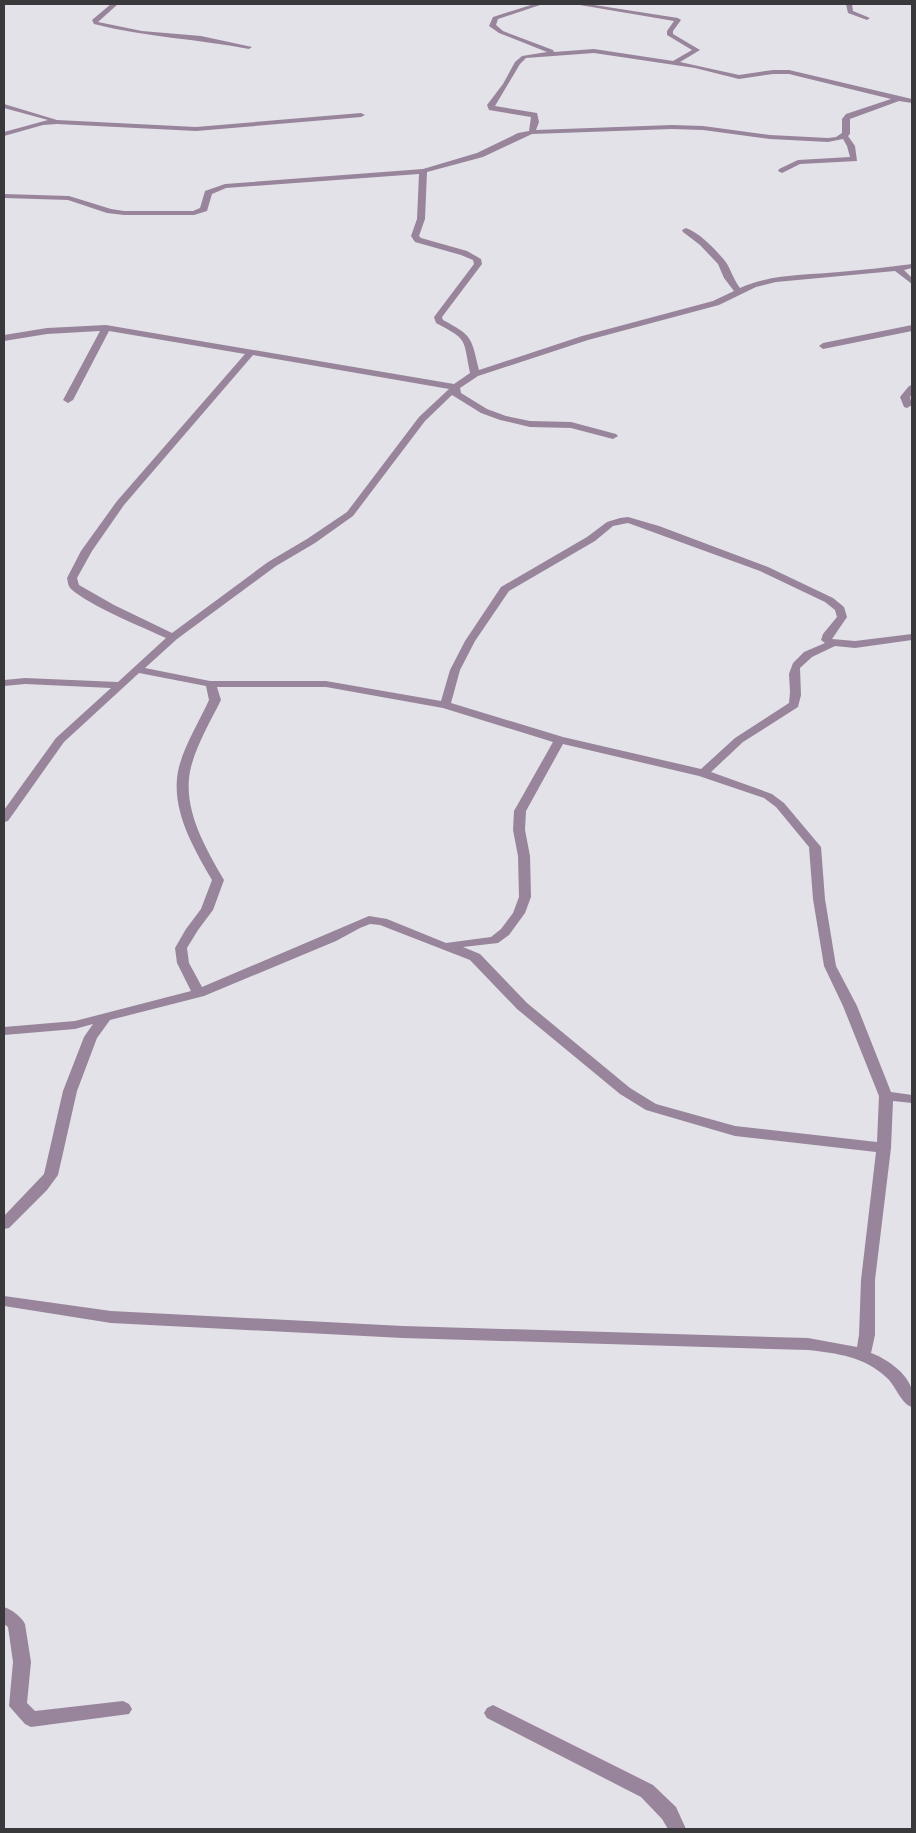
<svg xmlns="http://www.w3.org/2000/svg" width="916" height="1833" font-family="Helvetica,sans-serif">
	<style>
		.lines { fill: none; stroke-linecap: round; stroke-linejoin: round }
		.minor { fill: #98859b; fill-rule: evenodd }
	</style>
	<rect width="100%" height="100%" fill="#e3e2e9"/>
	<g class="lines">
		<!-- minor -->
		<g class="minor">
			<path d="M 111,4 L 118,4 L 98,22 L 142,31 L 201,36 L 252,47 L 249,49 C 197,39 145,37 94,24 L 92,20 Z"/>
			<path d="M 534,4 L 543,4 L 498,19 L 496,25 L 503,31 L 553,50 L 554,52 L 594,49 L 673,61 L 692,50 L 667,35 L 667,31 L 674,21 L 574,4 L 588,4 L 678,18 L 681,20 L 673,31 L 673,34 L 700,50 L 680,62 L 739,75 L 773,70 L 789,70 L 912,99 L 912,103 L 899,101 L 850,119 L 850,134 L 848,136 L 855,146 L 857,161 L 800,164 L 782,173 L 778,171 L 779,169 L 798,160 L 850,157 L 847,146 L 843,139 L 828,142 L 770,139 L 703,130 L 672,129 L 532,134 L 483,157 L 427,172 L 425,219 L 419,236 L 421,238 L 467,251 L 481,259 L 482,264 L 442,317 L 443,320 C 473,336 471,337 479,370 L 582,336 L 713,301 L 734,291 L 724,278 L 718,264 L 700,245 L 683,232 L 682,230 L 686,228 C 700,233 715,249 725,261 C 731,269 733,279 740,288 C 770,274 807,275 839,272 C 864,270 888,267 912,264 L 912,268 L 904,270 L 912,278 L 912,284 L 895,271 L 776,282 L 756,287 L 719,305 L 588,340 L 478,376 L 460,388 L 461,393 L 487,409 L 506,416 L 530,421 L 571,422 L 616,434 L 618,436 L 613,439 L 571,428 L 530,427 L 500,420 L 481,413 L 452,395 L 425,421 L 353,516 L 315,543 L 276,566 L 177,639 L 145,668 L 210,681 L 326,681 L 441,701 L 450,670 L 465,641 L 501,587 L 587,537 L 607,522 L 620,518 L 628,517 L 659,526 L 768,567 L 833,598 L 844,607 L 847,617 L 832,639 L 855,641 L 912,634 L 912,640 L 855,648 L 835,646 L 812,657 L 800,668 L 801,695 L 798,707 L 743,742 L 711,772 L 772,794 L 784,803 L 821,847 L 825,899 L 836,966 L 857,1006 L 891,1092 L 912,1095 L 912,1103 L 893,1101 L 891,1148 L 875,1280 L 875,1335 L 871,1353 C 885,1358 905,1371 911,1387 C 914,1392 912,1401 912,1407 C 901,1404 896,1386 887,1378 C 866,1357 836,1353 808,1350 L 403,1338 L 111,1323 L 4,1306 L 4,1296 L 111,1311 L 403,1326 L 808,1338 L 857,1347 L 859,1335 L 861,1280 L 876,1152 L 735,1136 L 646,1110 L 620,1094 L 517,1009 L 470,960 L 380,925 L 370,924 L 360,928 L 336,941 L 204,996 L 110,1020 L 97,1038 L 77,1091 L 58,1175 L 47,1190 L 9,1228 L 4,1229 L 4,1216 L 44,1174 L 63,1091 L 84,1037 L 93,1024 L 75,1029 L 4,1035 L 4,1027 L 75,1021 L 191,991 L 177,963 L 175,948 L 186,929 L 201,909 L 212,880 C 193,847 169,807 179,767 C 185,744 199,722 209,700 L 206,686 L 139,673 L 64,742 L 8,821 L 4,822 L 4,810 L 56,738 L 111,688 L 25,684 L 4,686 L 4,680 L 25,678 L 118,682 L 166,638 C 140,626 92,607 71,589 C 68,586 68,582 67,578 L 81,551 L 117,501 L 245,354 L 109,331 L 73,400 L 68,403 L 63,400 L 100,331 L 47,334 L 4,341 L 4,335 L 47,328 L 106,325 L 454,384 L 470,373 C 463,338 468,340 436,323 L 434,317 L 474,264 L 473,260 L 461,255 L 415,242 L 411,236 L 417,219 L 419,174 L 226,188 L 212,194 L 207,211 L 194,215 L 124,215 L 107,213 L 68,200 L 4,198 L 4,194 L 69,196 L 111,209 L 124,211 L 193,211 L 200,208 L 205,191 L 225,184 L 423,169 L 477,153 L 518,133 L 529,131 L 531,117 L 489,110 L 487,105 L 503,84 L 515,62 L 522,56 L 547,52 L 499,33 L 489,26 L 493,17 ZM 594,53 L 695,68 L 739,79 L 773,74 L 789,74 L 891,99 L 846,114 L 842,119 L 842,133 L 836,137 L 828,138 L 770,135 L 703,126 L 672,125 L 536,130 L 539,122 L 537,113 L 495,106 L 520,64 L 526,58 ZM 253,355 L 449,389 L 419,417 L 347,512 L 307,539 L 268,562 L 172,633 L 114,605 L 79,585 L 77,578 L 92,551 L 124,505 ZM 628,523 L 760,571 L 825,602 L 835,610 L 837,617 L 823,634 L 821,640 L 825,643 L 804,652 L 793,663 L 789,674 L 790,692 L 789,703 L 735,738 L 701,769 L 563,737 L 451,703 L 460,670 L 475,641 L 509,591 L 595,541 L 613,526 ZM 217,687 L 326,687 L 443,708 L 553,742 L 514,811 L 513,830 L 518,856 L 519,897 L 513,913 L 501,929 L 491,937 L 446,943 L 387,919 L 369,916 L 202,987 L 189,963 L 187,948 L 198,930 L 213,910 L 224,880 C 205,847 181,807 191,767 C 197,744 210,722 221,700 ZM 563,744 L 699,776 L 764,798 L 776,807 L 809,847 L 813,899 L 824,966 L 843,1006 L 879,1096 L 877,1142 L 735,1126 L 656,1104 L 630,1088 L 527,1003 L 480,954 L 463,947 L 498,943 L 509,935 L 525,913 L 531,897 L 530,856 L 525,830 L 526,811 Z"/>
			<polygon points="846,4 852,4 853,11 870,18 867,20 848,13"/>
			<polygon points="4,104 57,120 196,127 361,113 365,115 361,117 196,131 57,124 43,125 4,136 4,132 48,120 4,108"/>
			<polygon points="912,325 912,331 823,349 819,346 823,343"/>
			<polygon points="912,385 912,394 910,397 912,405 907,408 904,407 900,397 909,386"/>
			<path d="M 4,1607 C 12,1610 21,1616 25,1624 L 31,1662 L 27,1703 L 35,1711 L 123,1701 L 129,1704 L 132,1709 L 129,1714 L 31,1727 L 25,1724 L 9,1706 L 13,1662 L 8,1627 L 4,1624 Z"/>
			<polygon points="493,1705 653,1785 676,1807 686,1829 668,1829 662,1819 641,1797 487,1718 484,1713 487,1708"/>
		</g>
	</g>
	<!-- border -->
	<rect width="916" height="1833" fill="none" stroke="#39383b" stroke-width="10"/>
</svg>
